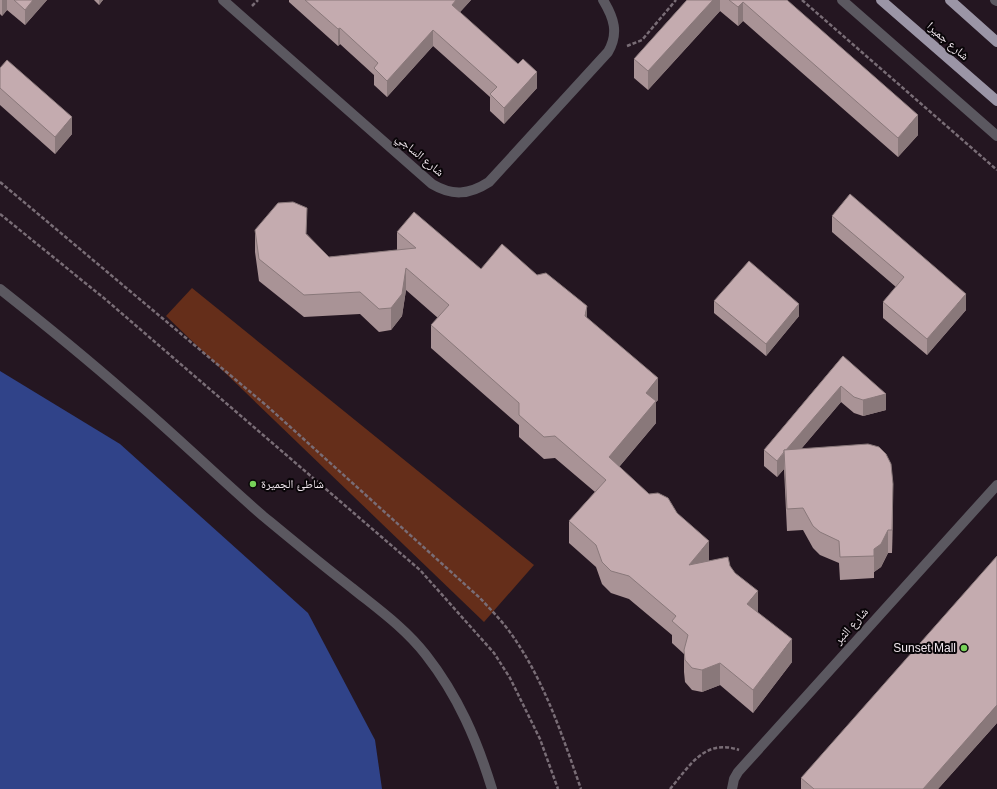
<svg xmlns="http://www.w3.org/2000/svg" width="997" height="789" font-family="Arial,'Noto Naskh Arabic',sans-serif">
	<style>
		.green { fill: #652e1a }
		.water { fill: #304389 }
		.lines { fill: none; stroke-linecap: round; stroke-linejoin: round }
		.path { stroke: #796d76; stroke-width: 2.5; stroke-dasharray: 4 2; stroke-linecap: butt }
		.minor { stroke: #5b5860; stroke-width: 10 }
		.major { stroke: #9b95a6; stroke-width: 10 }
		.wall { fill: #a99396 }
		.shaded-wall { fill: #89787a }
		.building { fill: #c4abaf; stroke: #89787a }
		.poi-dot { fill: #77d259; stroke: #090508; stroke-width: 1.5 }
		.labels { text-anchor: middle; stroke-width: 4; stroke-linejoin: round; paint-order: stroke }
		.street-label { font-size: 12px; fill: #f1e7ee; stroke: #090508 }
		.poi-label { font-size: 12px; fill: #f1e7ee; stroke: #090508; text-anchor: start }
	</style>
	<rect width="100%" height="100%" fill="#241621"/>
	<!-- green -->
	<polygon class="green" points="192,288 534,565 484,622 166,316"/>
	<!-- water -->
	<polygon class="water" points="0,371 120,444 308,613 375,740 382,789 0,789"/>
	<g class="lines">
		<!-- path -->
		<g class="path">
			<polyline points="802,0 997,170"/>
			<polyline points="252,6 258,0"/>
			<polyline points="627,46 642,40 676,0"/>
			<path d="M 0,182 L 267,406 L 480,598 C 491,610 503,622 512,635 C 545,682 562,735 581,789"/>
			<polyline points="0,214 105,299 420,570 494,653 510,678 540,739 558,789"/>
			<path d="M 670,789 C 689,767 704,738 739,750"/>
		</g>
		<!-- minor -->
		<g class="minor">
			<path d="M 223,0 L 432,184 C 452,196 469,195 489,182 L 608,52 C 619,33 614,18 603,0"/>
			<polyline points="842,0 997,136"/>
			<polyline points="995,0 997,1"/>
			<path d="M 0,289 C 43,323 86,358 127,394 C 173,433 217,476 263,516 C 292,540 322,565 352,588 C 378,609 405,628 426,655 C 458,696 477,740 492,789"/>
			<polyline points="732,789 734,779 738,772 997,485"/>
		</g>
		<!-- major -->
		<g class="major">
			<polyline points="881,0 997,101"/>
			<polyline points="950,0 997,42"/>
		</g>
	</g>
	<!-- wall -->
	<g class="wall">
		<polygon points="0,0 47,0 25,25 7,10 2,16 0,14"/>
		<polygon points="94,0 103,0 99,5"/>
		<polygon points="289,0 471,0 460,12 537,88 504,124 490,111 490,97 433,46 387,97 374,85 374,75 340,44 338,46 289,2"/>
		<polygon points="687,0 787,0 918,135 898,157 743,21 738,26 720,11 648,90 634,78 634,59"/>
		<polygon points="0,68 72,134 55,154 0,105"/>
		<polygon points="832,216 966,310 927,355 883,318 883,302 896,287 832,232"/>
		<polygon points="255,230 307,234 329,257 397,250 397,232 481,269 537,275 587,318 658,400 656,402 656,423 619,467 649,494 677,513 709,561 730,566 758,613 792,662 753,713 720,685 702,692 692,690 685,682 684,672 684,654 672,643 672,635 629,599 611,593 602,584 596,567 569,543 569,521 595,492 555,458 544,459 519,437 519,425 431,348 431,325 438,318 406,290 402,316 391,330 379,332 360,314 304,317 259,281 255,252"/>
		<polygon points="714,301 799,316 766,356 714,313"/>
		<polygon points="843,356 886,410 863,416 854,413 841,402 801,449 893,506 892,553 888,553 881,567 874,572 874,578 840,580 839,563 820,555 813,548 803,530 787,531 784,469 777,477 764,466 764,450"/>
		<polygon points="997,723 938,789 801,789 801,778"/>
	</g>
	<!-- shaded-wall -->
	<g class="shaded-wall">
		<polygon points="2,0 7,0 7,10 2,16"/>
		<polygon points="33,0 47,0 25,25 25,10"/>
		<polygon points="99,0 103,0 99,5"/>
		<polygon points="456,0 471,0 452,21 452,5"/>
		<polygon points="713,0 720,0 720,11 648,90 648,71"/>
		<polygon points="743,2 743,21 738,26 738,7"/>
		<polygon points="340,28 340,44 338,46 338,29"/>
		<polygon points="433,30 433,46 387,97 387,81"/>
		<polygon points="537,72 537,88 504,124 504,108"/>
		<polygon points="918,115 918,135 898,157 898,138"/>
		<polygon points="72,117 72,134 55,154 55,137"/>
		<polygon points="406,268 406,290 402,316 391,330 391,308"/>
		<polygon points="966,294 966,310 927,355 927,339"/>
		<polygon points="799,304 799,316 766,356 766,344"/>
		<polygon points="587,306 587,328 585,316"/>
		<polygon points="658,378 658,400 656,402 656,423 609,479 609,457 646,393"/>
		<polygon points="841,386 841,402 785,468 784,452"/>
		<polygon points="886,394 886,410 863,416 863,400"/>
		<polygon points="784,453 784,469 777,477 777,461"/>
		<polygon points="893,484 893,506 892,553 892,530"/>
		<polygon points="888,530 888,553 881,567 874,572 874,549"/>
		<polygon points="709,541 709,563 689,565"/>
		<polygon points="758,591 758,613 747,604"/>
		<polygon points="792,639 792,662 753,713 753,690"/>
		<polygon points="720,663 720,685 702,692 702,670"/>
		<polygon points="997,705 997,723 938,789 923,789"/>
	</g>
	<!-- building -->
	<g class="building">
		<polygon points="14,0 33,0 25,10"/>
		<polygon points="305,0 456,0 452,5 518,64 523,59 537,72 504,108 490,94 497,87 433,30 387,81 374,68 378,63 340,28 338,29"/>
		<polygon points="687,0 713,0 648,71 634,59"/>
		<polygon points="729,0 787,0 918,115 898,138 743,2 738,7"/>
		<polygon points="7,60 72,117 55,137 0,88 0,68"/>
		<polygon points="850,194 966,294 927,339 883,302 904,277 832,216"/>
		<polygon points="293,202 307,208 306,234 329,257 416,248 397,232 414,212 481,269 502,244 537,275 546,273 587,306 585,316 658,378 646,393 656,401 609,457 649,494 658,493 668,498 677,513 709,541 689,565 728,557 730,566 735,573 758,591 747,604 792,639 753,690 720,663 702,670 692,668 685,660 684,650 688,635 672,621 676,616 629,576 611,571 602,562 596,545 569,521 606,480 555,436 544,437 519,415 519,403 431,325 449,305 406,268 402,294 391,308 379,309 360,292 304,295 259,259 255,230 278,203"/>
		<polygon points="749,261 799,304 766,344 714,301"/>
		<polygon points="843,356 886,394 863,400 854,397 841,386 786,450 784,450 784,452 777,461 764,450"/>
		<polygon points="868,444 879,447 886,454 891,464 893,484 892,530 888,530 881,544 874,549 874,556 840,557 839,541 820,532 813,526 803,508 787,509 784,450"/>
		<polygon points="997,556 997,705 923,789 814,789 801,778"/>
	</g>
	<!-- markers -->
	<g class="poi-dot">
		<circle cx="253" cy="484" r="4"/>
		<circle cx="964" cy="648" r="4"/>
	</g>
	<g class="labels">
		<!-- street labels -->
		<g class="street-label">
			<text transform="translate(948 41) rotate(41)" y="4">شارع جميرا</text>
			<text transform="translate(420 155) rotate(40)" y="4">شارع الساجي</text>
			<text transform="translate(851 626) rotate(-48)" y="4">شارع الثبر</text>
		</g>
		<!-- poi labels -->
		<g class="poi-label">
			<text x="261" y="488">شاطئ الجميرة</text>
			<text x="956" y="652" text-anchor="end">Sunset Mall</text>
		</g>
	</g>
</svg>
